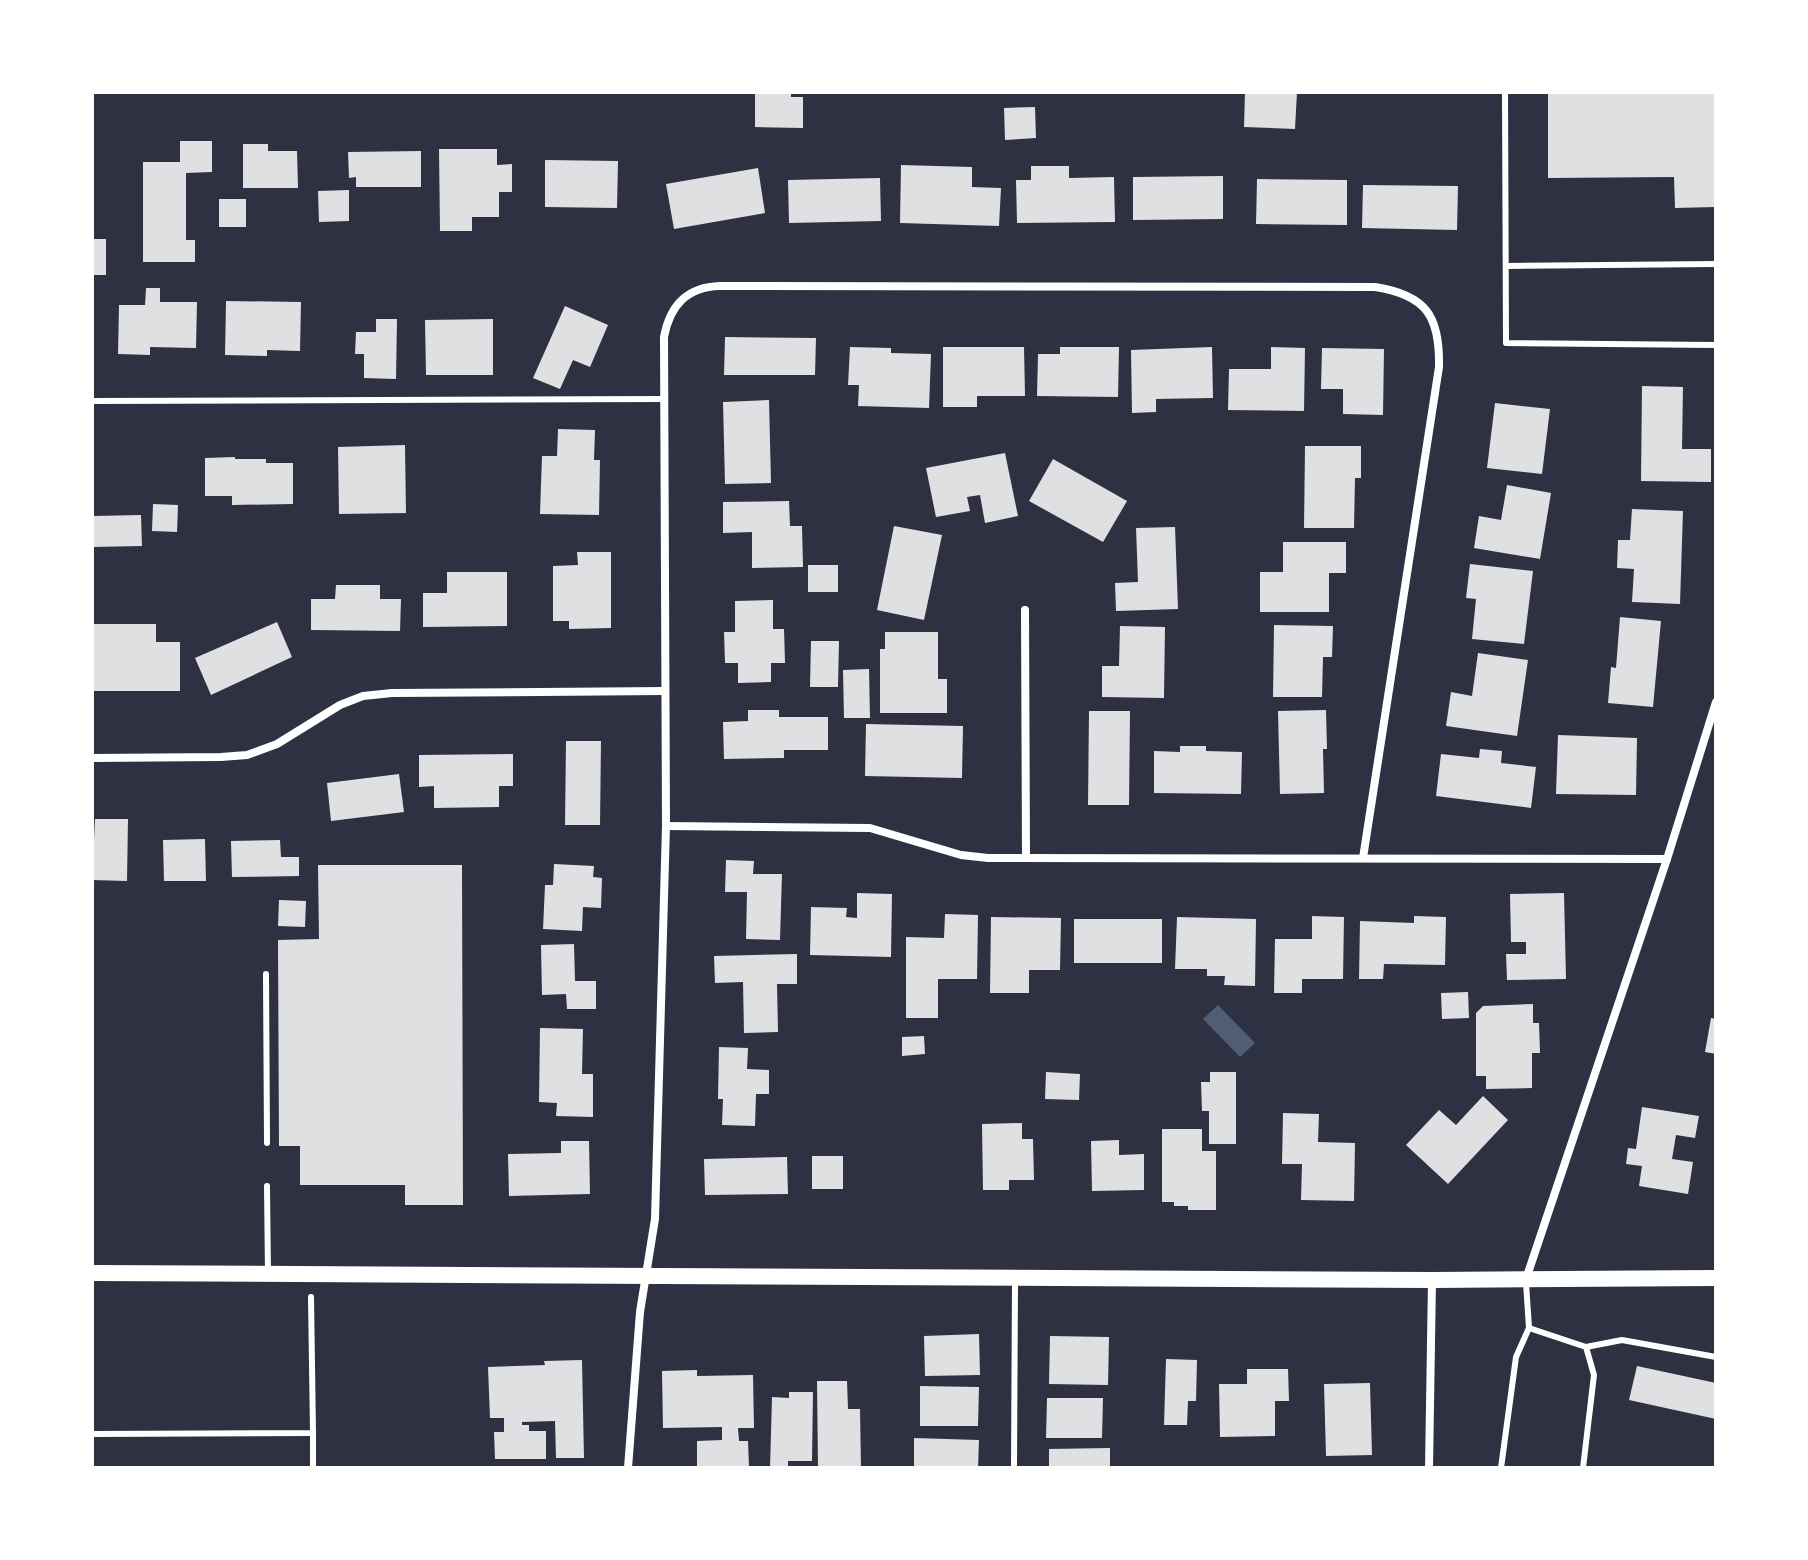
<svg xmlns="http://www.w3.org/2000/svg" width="1808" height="1560" font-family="Lato,sans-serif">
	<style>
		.water { fill: #4f5d75 }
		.building { fill: #e0e0e3 }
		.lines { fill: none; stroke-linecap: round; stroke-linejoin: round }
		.service { stroke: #fff; stroke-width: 6 }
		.minor { stroke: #fff; stroke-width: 8 }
		.secondary { stroke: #fff; stroke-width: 16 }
	</style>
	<rect width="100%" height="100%" fill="#2d3142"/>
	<!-- water -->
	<polygon class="water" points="1218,1005 1255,1043 1240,1057 1203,1019"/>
	<!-- building -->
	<g class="building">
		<polygon points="755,92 791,92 791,97 803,97 803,128 755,127"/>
		<polygon points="1245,92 1297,92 1295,129 1244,127"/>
		<polygon points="1548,92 1716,92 1716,207 1675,208 1674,177 1548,178"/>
		<polygon points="1035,107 1036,138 1005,140 1004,108"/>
		<polygon points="180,141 212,141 212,172 186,173 186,240 195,240 195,262 143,262 143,162 180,162"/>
		<polygon points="243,144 268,144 268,151 297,151 298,188 243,188"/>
		<polygon points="439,149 497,149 497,165 512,164 512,192 499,192 499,217 472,217 472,231 440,231"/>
		<polygon points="421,151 421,187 356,187 356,177 349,178 348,152"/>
		<polygon points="545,160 618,161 617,208 545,207"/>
		<polygon points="901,165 972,167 972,187 1001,188 999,226 900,223"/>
		<polygon points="1031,166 1069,166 1069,178 1114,177 1115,222 1017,223 1016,180 1031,180"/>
		<polygon points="758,168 765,213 674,229 666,184"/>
		<polygon points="1223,176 1223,219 1133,220 1133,177"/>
		<polygon points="880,178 881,221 789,223 788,180"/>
		<polygon points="1257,179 1347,180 1347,225 1256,224"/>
		<polygon points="1363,185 1458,186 1457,230 1362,228"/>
		<polygon points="349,190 349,221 319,222 318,191"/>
		<rect x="219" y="199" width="27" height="28"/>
		<rect x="92" y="239" width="14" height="36"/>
		<polygon points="146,288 160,288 160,302 197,302 196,348 150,347 150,355 118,354 119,305 145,305"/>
		<polygon points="226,301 301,302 300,351 267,350 267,356 225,355"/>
		<polygon points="565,306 608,325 590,367 573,360 560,389 533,378"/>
		<polygon points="376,319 397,319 396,379 364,378 364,354 355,354 356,332 376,332"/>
		<polygon points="493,319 493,375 426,375 425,320"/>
		<polygon points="725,337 816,338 815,375 724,375"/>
		<polygon points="850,347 891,348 891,353 931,354 929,408 858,406 859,385 848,385"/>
		<polygon points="943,347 1024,347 1025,396 977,396 977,407 943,407"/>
		<polygon points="1060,347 1119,347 1118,397 1037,396 1038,354 1060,354"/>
		<polygon points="1212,347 1213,398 1156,399 1156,412 1132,413 1131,350"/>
		<polygon points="1271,347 1305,348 1304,411 1228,410 1229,369 1271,369"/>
		<polygon points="1322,348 1384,349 1383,415 1343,414 1343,389 1321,389"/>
		<polygon points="1642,386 1683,387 1682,449 1711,449 1711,482 1641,481"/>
		<polygon points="769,400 771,483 725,484 723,402"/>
		<polygon points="1495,403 1550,409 1542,474 1487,468"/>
		<polygon points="558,429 595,430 594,460 600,460 599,515 540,514 542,456 557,456"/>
		<polygon points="405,445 406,513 339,514 338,447"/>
		<polygon points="1305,446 1361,446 1361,478 1355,478 1354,528 1304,528"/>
		<polygon points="1005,453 1018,516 985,523 980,495 967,497 970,511 936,517 926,468"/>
		<polygon points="235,457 235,459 266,459 266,463 293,463 293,504 232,505 232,496 205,496 205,458"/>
		<polygon points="1053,459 1127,501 1103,542 1029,501"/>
		<polygon points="1507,485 1551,493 1540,559 1474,548 1479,516 1501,520"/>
		<polygon points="789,501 790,526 802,526 803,567 752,568 752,532 723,533 723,502"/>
		<polygon points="153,504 178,505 177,532 152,531"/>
		<polygon points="1632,509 1683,511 1680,604 1632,602 1634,569 1617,568 1618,540 1630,540"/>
		<polygon points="141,515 142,546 92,547 92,516"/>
		<polygon points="894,526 942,535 924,620 877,610"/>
		<polygon points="1175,527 1178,609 1116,611 1115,583 1138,582 1136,528"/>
		<polygon points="1283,542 1346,542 1346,573 1329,573 1329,612 1260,612 1260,572 1283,572"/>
		<polygon points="577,552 611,552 611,628 569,629 569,621 553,621 553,566 578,565"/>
		<polygon points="1470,564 1533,571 1524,644 1472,639 1476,599 1466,598"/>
		<rect x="808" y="565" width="30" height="27"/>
		<polygon points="447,572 507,572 507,626 423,627 423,593 447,593"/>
		<polygon points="336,585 380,585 380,599 401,599 400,631 311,630 311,599 335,599"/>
		<polygon points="773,600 773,629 784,629 785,663 771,663 771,682 738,683 738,663 725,663 724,632 735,632 735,601"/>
		<polygon points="1620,617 1661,621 1653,707 1608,703 1611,667 1616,668"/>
		<polygon points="277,622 292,657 211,695 195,658"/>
		<polygon points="92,624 156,624 156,642 180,642 180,691 92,691"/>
		<polygon points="1274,625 1333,626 1332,657 1323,657 1322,697 1273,697"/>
		<polygon points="1120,626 1165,627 1164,698 1102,697 1102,666 1119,666"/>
		<polygon points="885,632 938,632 938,679 947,679 947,713 880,713 880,649 885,649"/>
		<polygon points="811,641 839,641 838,687 810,687"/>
		<polygon points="1478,653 1528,660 1517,736 1446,726 1451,692 1472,696"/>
		<polygon points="869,669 870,718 844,718 843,670"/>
		<polygon points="748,710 779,710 779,717 828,717 828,750 784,750 784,758 724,759 723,722 748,721"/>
		<polygon points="1326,710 1327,749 1323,749 1324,793 1280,794 1278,711"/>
		<polygon points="1089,711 1130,711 1129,805 1088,805"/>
		<polygon points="866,724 963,726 962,778 865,776"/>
		<polygon points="1558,735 1637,738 1636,795 1556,794"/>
		<polygon points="566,741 601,741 600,825 565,825"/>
		<polygon points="1180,746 1206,746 1206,751 1242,752 1241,794 1154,793 1154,751 1180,752"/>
		<polygon points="1480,749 1502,751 1501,763 1536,767 1531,808 1436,796 1441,754 1479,758"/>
		<polygon points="513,754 513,786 499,786 499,807 434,808 434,786 419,787 419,755"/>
		<polygon points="399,774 404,812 331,821 327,783"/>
		<polygon points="95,819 128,819 127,881 92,880"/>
		<polygon points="205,839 206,881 164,881 163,840"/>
		<polygon points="280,840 281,857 299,857 299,876 232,877 231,841"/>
		<polygon points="726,860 754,861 753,874 782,874 780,940 746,939 747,892 725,892"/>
		<polygon points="554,864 594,866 593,877 602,878 601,908 583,907 582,931 543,929 545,885 553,885"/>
		<polygon points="318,865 462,865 463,1205 405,1205 405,1185 300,1185 300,1146 279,1146 278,940 319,939"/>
		<polygon points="857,893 892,894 891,957 810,955 811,907 847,908 846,917 857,918"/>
		<polygon points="1564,893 1566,979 1507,980 1506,954 1526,954 1526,942 1511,942 1510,894"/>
		<polygon points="279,900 306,901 305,927 278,926"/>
		<polygon points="945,914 978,915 977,979 938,979 938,1018 906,1018 906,937 944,938"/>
		<polygon points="1312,916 1344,917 1343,979 1302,979 1302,993 1274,993 1275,939 1312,939"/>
		<polygon points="1414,916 1446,917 1445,965 1384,964 1383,979 1359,979 1360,921 1414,923"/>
		<polygon points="991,917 1061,918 1060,970 1029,970 1029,993 990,993"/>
		<polygon points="1177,917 1256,919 1255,986 1224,985 1225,976 1207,976 1207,969 1175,969"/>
		<rect x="1074" y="919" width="88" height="44"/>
		<polygon points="574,944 575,981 596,981 596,1009 567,1009 566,994 542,995 541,945"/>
		<polygon points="797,954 797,984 777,984 778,1032 744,1033 743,982 715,983 714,956"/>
		<polygon points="1468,992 1469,1018 1442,1019 1441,993"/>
		<polygon points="1533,1004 1533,1023 1539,1023 1540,1053 1532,1053 1532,1088 1486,1089 1486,1076 1476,1076 1476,1013 1483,1006"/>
		<polygon points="1711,1018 1716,1019 1716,1054 1705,1052"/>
		<polygon points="540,1028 583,1029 582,1074 593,1074 593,1117 556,1116 557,1103 539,1102"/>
		<polygon points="924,1036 925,1054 902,1056 902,1037"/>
		<polygon points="719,1047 748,1048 747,1069 769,1070 769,1094 756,1094 755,1126 722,1125 723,1099 718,1099"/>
		<polygon points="1046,1072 1080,1074 1079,1100 1045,1099"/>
		<polygon points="1210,1072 1236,1072 1236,1144 1209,1144 1209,1111 1202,1111 1201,1082 1210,1082"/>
		<polygon points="1483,1096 1508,1120 1448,1184 1406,1145 1439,1110 1456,1125"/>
		<polygon points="1642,1107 1699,1116 1695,1138 1676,1135 1672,1159 1693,1162 1688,1194 1639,1186 1642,1166 1626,1164 1628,1148 1636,1149"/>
		<polygon points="1283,1113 1319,1114 1318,1142 1355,1143 1354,1201 1301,1200 1302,1164 1282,1164"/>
		<polygon points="1022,1123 1022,1139 1033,1139 1034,1180 1009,1180 1009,1190 983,1190 982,1124"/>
		<polygon points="1162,1129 1202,1129 1202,1151 1216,1151 1216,1210 1188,1210 1188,1206 1174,1206 1174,1202 1162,1202"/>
		<polygon points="1119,1140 1119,1155 1144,1154 1144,1190 1092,1191 1091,1141"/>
		<polygon points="561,1141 589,1141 590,1194 509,1196 508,1154 561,1153"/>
		<rect x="812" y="1156" width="31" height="33"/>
		<polygon points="787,1157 788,1194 705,1195 704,1159"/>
		<polygon points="979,1334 980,1375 925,1376 924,1336"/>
		<polygon points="1050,1336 1109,1337 1108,1385 1049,1384"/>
		<polygon points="1166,1359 1197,1360 1196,1401 1188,1401 1187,1425 1164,1425"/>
		<polygon points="582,1360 584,1458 556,1458 555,1421 522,1422 522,1425 529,1425 529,1431 546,1431 546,1459 495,1459 494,1432 504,1432 504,1418 490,1418 488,1367 545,1365 544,1361"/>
		<polygon points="1637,1366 1716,1383 1716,1419 1629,1400"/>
		<polygon points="1247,1369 1288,1369 1289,1401 1275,1401 1275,1436 1220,1437 1219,1384 1247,1384"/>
		<polygon points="697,1370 697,1376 753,1375 754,1428 738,1428 739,1441 748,1441 749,1467 697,1468 697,1441 722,1440 722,1427 663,1428 662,1371"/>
		<polygon points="817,1381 847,1381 848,1409 860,1409 861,1468 818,1468"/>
		<polygon points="1370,1383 1372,1455 1326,1456 1324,1384"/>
		<polygon points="920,1386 979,1387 978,1426 920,1426"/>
		<polygon points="789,1392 813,1392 812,1461 788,1461 788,1468 770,1468 772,1397 789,1398"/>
		<polygon points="1047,1398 1103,1398 1102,1438 1046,1438"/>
		<polygon points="914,1438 979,1440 978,1468 914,1468"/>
		<polygon points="1110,1448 1110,1468 1049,1468 1049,1449"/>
	</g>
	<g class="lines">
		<!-- service -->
		<g class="service">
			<polyline points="1505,92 1506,343 1716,345"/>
			<polyline points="1506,266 1716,264"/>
			<polyline points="92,401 665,399"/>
			<polyline points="266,974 267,1143"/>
			<polyline points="267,1186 268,1274"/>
			<polyline points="1529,1328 1586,1347 1622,1340 1716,1357"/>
			<polyline points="313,1433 313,1468"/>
			<polyline points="92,1434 313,1433 311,1297"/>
			<polyline points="1014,1468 1015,1279"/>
			<polyline points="1501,1468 1516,1357 1529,1328 1526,1283"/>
			<polyline points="1583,1468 1594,1375 1586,1347"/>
		</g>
		<!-- minor -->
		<g class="minor">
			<polyline points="1025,610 1026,858"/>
			<polyline points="92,758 221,757 247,755 277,744 340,705 363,696 392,693 665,691"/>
			<polyline points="666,826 870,828 961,855 988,858 1667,859"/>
			<polyline points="1526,1279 1667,859 1716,702"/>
			<path d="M 628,1468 L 640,1312 L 655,1219 L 666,826 L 664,337 C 670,305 687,287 720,286 L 1375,287 C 1427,295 1440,317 1439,367 L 1363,858"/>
			<polyline points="1429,1468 1432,1280"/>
		</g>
		<!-- secondary -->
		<polyline class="secondary" points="92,1273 1432,1280 1716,1278"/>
	</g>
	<!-- border -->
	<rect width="1808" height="1560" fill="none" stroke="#ffffff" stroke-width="188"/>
</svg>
